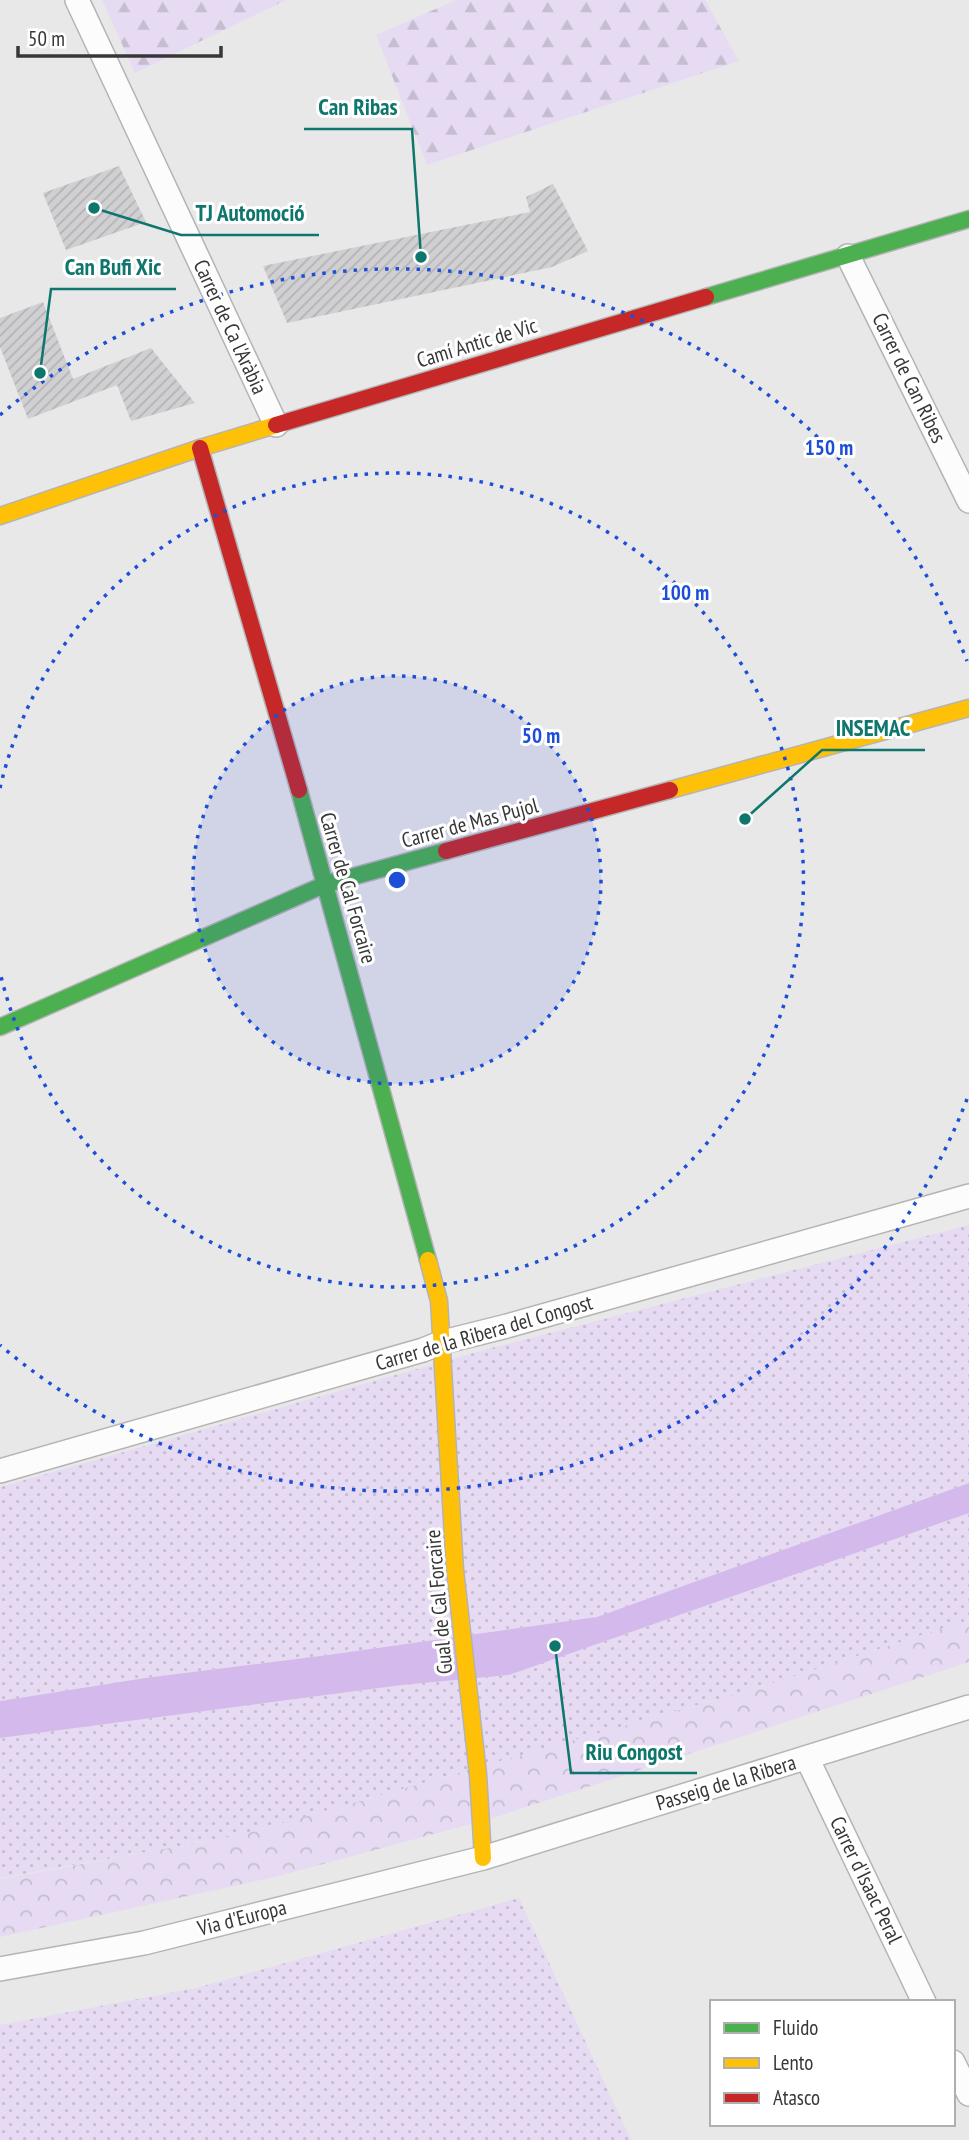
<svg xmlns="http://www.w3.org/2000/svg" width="969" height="2140" font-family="'PT Sans Narrow',sans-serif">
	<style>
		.grass { fill: url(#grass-dots) }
		.forest { fill: url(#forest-firs) }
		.park { fill: url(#park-crowns) }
		.water { fill: #d4baec }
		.building { fill: url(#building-hatch) }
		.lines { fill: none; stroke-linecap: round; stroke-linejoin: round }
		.street-casing { stroke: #b5b4b5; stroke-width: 26 }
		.fast-casing { stroke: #b5b4b5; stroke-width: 19 }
		.slow-casing { stroke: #b5b4b5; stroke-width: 19 }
		.jam-casing { stroke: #b5b4b5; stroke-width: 19 }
		.street { stroke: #fcfcfc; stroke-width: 23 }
		.fast { stroke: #4caf50; stroke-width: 16 }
		.slow { stroke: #ffc107; stroke-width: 16 }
		.jam { stroke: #c62828; stroke-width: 16 }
		.ring { fill: none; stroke: #1d4ed8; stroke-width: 3.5; stroke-dasharray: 3.5 7 }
		.labels { text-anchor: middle; stroke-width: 6; stroke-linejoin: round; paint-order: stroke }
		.street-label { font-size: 21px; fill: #383738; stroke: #fff }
		.centre { fill: #1d4ed8; stroke: #fff; stroke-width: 3.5 }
		.ring-label { font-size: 21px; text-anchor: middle; font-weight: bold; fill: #1d4ed8; stroke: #fff; stroke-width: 6; stroke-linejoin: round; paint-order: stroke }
		.leader { fill: none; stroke: #0f766e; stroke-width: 2.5 }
		.callout-dot { fill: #0f766e; stroke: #fff; stroke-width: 2.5 }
		.callout-label { font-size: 23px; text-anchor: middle; font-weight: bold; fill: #0f766e; stroke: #fff; stroke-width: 6; stroke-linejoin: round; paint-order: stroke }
	</style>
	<defs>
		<pattern id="grass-dots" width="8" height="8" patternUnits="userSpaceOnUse" patternTransform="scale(1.75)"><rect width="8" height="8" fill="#e6dbf2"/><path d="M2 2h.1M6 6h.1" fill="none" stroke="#c6bdd0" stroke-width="1.8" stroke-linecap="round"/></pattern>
		<pattern id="forest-firs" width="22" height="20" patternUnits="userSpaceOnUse" patternTransform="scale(1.75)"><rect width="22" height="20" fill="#e6dbf2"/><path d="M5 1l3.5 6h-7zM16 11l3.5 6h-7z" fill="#c6bdd0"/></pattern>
		<pattern id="park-crowns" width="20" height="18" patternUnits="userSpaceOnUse" patternTransform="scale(1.75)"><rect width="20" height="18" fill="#e6dbf2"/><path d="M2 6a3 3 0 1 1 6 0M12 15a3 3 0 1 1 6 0" fill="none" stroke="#c6bdd0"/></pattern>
		<pattern id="building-hatch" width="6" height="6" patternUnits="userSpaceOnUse" patternTransform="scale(1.75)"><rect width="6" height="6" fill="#d0cfd1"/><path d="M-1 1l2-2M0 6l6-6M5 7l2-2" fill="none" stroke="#b3b2b4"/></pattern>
	</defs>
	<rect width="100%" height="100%" fill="#e9e8e9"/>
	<!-- grass -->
	<g class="grass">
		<polygon points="969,1225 969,1483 597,1617 328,1655 145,1678 0,1701 0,1487 484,1350"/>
		<polygon points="969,1513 969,1620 764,1686 241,1835 0,1878 0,1738 402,1685 509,1675"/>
		<polygon points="519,1898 631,2140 0,2140 0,2025 196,1988"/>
	</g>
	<!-- forest -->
	<g class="forest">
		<polygon points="102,0 286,0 135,73"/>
		<polygon points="456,0 705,0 739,61 427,165 376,35"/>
	</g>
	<!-- park -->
	<polygon class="park" points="969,1620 969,1662 493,1818 275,1877 0,1937 0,1879 241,1835 764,1686"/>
	<!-- water -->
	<polygon class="water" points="969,1483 969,1513 509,1675 402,1685 0,1738 0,1701 145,1678 328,1655 597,1617"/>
	<!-- building -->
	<g class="building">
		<polygon points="119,166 146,222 66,250 43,193"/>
		<polygon points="553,184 588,251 552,267 287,323 263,266 530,212 526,197"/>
		<polygon points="43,302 73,379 151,348 195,403 131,421 117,385 28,419 0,347 0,318"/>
	</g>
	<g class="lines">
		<!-- street casing -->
		<g class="street-casing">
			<g id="street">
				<polyline points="77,0 276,425"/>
				<polyline points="848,256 969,501"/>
				<polyline points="0,1471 423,1350 443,1342 507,1326 969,1196"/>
				<polyline points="807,1758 924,2002"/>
				<polyline points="0,1969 144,1943 483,1858 969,1707"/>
				<polyline points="953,2062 969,2094"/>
			</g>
		</g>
		<!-- fast casing -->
		<g class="fast-casing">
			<g id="fast">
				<polyline points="706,297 969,219"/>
				<polyline points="299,790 428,1260"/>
				<polyline points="0,1027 326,884 446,851"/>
			</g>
		</g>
		<!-- slow casing -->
		<g class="slow-casing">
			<g id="slow">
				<polyline points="0,516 200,448 276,425"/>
				<polyline points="670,790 969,708"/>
				<polyline points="428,1260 439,1301 455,1570 478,1774 483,1858"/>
			</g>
		</g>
		<!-- jam casing -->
		<g class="jam-casing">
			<g id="jam">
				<polyline points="276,425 706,297"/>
				<polyline points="200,448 299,790"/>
				<polyline points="446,851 670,790"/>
			</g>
		</g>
		<!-- street -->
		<use href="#street" class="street"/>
		<!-- fast -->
		<use href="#fast" class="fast"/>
		<!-- slow -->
		<use href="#slow" class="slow"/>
		<!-- jam -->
		<use href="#jam" class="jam"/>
	</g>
	<!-- distance rings -->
	<circle cx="397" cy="880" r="204" fill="#1d4ed8" fill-opacity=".12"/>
	<g class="ring">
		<circle cx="397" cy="880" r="204"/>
		<path d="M0 788A407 407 0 1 1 0 972"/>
		<path d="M967 1099A611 611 0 0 1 0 1345M0 415A611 611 0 0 1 967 661"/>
	</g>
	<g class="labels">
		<!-- street labels -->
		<g class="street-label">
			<text transform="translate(230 327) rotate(65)" y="7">Carrer de Ca l'Aràbia</text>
			<text transform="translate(477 343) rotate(-17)" y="7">Camí Antic de Vic</text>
			<text transform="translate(909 378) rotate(64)" y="7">Carrer de Can Ribes</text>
			<text transform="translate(470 823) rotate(-15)" y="7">Carrer de Mas Pujol</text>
			<text transform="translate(348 888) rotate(74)" y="7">Carrer de Cal Forcaire</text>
			<text transform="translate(484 1333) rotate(-16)" y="7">Carrer de la Ribera del Congost</text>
			<text transform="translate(439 1602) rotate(-95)" y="7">Gual de Cal Forcaire</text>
			<text transform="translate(726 1783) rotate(-17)" y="7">Passeig de la Ribera</text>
			<text transform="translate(866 1880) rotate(64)" y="7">Carrer d'Isaac Peral</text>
			<text transform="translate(242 1918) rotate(-14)" y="7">Via d'Europa</text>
		</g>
	</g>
	<circle cx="397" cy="880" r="10" class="centre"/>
	<g class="ring-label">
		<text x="829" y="455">150 m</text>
		<text x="685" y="600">100 m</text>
		<text x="541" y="743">50 m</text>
	</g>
	<!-- callouts -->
	<path class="leader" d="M421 257L412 129H304M94 208L181 235H319M40 373L51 289H176M745 819L822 750H925M555 1646L571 1773H697"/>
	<g class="callout-dot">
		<circle cx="421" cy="257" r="7"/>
		<circle cx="94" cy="208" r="7"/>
		<circle cx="40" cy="373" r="7"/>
		<circle cx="745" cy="819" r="7"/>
		<circle cx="555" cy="1646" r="7"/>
	</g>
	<g class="callout-label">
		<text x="358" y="115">Can Ribas</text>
		<text x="250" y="221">TJ Automoció</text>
		<text x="113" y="275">Can Bufi Xic</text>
		<text x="873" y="736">INSEMAC</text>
		<text x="634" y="1760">Riu Congost</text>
	</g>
	<!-- legend -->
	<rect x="710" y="2000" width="245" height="126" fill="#ffffff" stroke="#afafaf" stroke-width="2"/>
	<rect x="724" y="2023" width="35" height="10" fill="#4caf50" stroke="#afafaf" stroke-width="2"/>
	<text x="773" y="2035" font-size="21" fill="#383738">Fluido</text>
	<rect x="724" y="2058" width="35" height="10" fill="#ffc107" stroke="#afafaf" stroke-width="2"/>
	<text x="773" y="2070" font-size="21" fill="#383738">Lento</text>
	<rect x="724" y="2093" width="35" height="10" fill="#c62828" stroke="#afafaf" stroke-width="2"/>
	<text x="773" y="2105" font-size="21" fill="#383738">Atasco</text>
	<!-- scale -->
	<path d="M18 46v10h203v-10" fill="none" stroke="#383738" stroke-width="3.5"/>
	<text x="28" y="46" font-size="21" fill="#383738" stroke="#ffffff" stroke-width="5" paint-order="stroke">50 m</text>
</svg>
